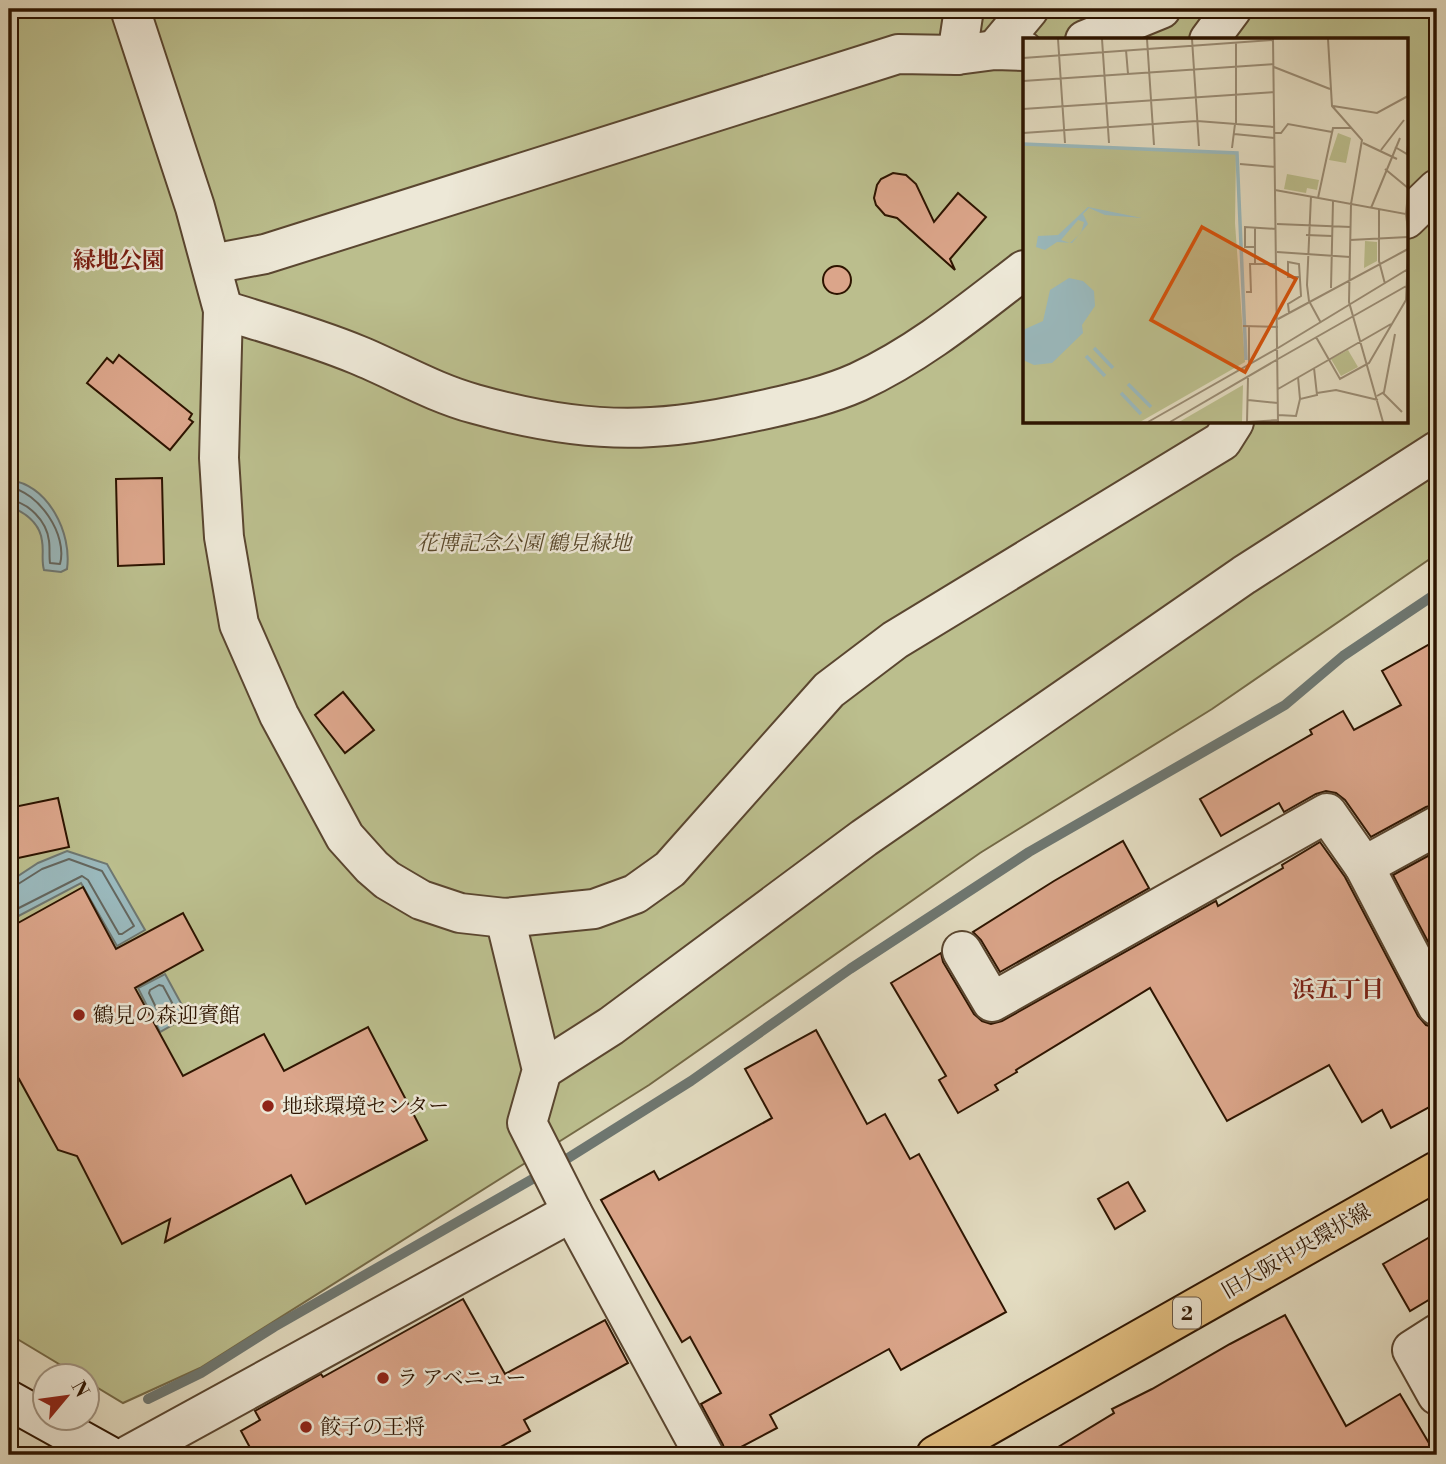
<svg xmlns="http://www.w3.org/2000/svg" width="1446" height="1464" font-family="'Libre Bodoni','Noto Serif JP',serif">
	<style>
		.green { fill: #bbbe8d; stroke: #746946; stroke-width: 2; fill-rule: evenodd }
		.water { fill: #9ab9bd; stroke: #6e7771; stroke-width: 2 }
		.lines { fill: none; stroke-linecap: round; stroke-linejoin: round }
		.shore { stroke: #64665e; stroke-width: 2 }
		.stream { stroke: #6e7771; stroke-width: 10 }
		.building { fill: #dba58a; stroke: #2d1400; stroke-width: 2 }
		.street-casing { stroke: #5a4630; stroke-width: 42 }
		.secondary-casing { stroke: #2d1400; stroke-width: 42 }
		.primary-casing { stroke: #2d1400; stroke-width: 42 }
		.street { stroke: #ede8d7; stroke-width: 38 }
		.secondary { stroke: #ede8d7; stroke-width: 38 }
		.primary { stroke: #e2be80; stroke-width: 38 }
		.poi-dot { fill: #8f2418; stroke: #ede8d7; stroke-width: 2.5 }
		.labels { text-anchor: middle; stroke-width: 5; stroke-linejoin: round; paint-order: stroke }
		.shield { fill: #ede8d7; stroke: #675440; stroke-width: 2 }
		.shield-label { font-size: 19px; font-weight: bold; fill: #2d1400 }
		.park-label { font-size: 21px; font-style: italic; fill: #58472a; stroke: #ede8d7 }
		.poi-label { font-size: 21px; fill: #2d1400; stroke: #ede8d7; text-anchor: start }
		.street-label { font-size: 21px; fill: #2d1400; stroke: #ede8d7 }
		.neighbourhood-label { font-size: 23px; font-weight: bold; fill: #7a1f14; stroke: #ede8d7 }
		.inset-river { fill: none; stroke: #9ab9bd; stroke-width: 3.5 }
		.inset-road { fill: none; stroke: #9a8c74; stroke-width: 2 }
		.view { fill: #d5520b; fill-opacity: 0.15; stroke: #d5520b; stroke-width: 3.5 }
		.inset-edge { fill: none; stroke: #2d1400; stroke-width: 3.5 }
	</style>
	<rect width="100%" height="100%" fill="#e3dcc1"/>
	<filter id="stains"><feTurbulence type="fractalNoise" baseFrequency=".00286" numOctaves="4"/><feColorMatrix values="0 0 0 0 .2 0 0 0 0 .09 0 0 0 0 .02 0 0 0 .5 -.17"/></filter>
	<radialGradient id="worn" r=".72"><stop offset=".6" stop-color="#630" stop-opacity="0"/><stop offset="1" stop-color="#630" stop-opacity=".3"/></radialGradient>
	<!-- green -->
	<path class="green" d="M 9,9 L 1437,9 L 1437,554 L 1212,709 L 980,853 L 649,1085 L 200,1368 L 123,1403 L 88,1382 L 88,1376 L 79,1376 L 9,1334 ZM 1024,40 L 1406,40 L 1406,422 L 1024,422 Z"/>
	<!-- water -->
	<g class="water">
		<path d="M 10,480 C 49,486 72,533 67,569 L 61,572 L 44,570 C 41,560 44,551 42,541 C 40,523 24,512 9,506 Z"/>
		<polygon points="67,851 107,864 145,930 117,946 81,883 9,921 9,882 38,863"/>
		<polygon points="165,974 188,1016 160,1032 138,988"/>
	</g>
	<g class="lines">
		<!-- shore -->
		<g class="shore">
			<path d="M 9,487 C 39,492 68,535 60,564 L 50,563 C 49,556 50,548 49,541 C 47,521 28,502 9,500"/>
			<polyline points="9,888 15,886 42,869 69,859 102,871 134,926 122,934 119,934 88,880 82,876 9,913"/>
			<polygon points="159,985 163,986 177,1012 176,1015 166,1021 162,1020 149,993 150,990"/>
		</g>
		<!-- stream -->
		<g class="stream">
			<polyline points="557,1165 691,1081 850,969 1029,852 1285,705 1343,656 1437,593"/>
			<polyline points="148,1399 201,1373 274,1327 543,1173"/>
		</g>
	</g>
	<!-- building -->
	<g class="building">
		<polygon points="893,173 906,175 916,184 934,222 958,193 986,217 950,259 955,270 897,218 885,215 876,205 874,198 877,185 881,179"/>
		<circle cx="837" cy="280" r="14"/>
		<polygon points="119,355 192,414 189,419 193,422 170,450 87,383 107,358 113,363"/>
		<polygon points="162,478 164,564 118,566 116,479"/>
		<polygon points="1437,640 1437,804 1426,807 1371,837 1345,800 1336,793 1326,791 1316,794 1284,812 1279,803 1221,836 1200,799 1312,734 1310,730 1343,711 1354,730 1401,705 1382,671"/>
		<polygon points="343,692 374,730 345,753 315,715"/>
		<polygon points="58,798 69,847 9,860 9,808"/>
		<polygon points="1123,841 1149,888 1000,972 981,940 973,932 1054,881"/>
		<polygon points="1320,842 1345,877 1418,1016 1426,1025 1437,1028 1437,1103 1391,1128 1382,1110 1362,1122 1329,1065 1227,1121 1150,988 1016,1070 1017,1072 995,1085 998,1090 958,1113 939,1080 946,1076 891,983 941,953 943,962 974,1014 982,1021 991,1024 1002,1021 1216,901 1218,906 1283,868 1282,865"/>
		<polygon points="1437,851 1437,959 1393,875"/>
		<polygon points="83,887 116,949 183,913 203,950 135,988 183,1076 264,1034 284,1071 368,1027 427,1140 306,1204 291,1175 165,1242 170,1219 122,1244 77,1156 58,1150 19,1079 9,1085 9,928"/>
		<polygon points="816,1030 867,1124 885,1114 910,1159 919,1154 1006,1312 901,1370 889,1349 770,1415 777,1428 726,1455 723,1445 701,1404 721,1393 690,1337 682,1342 601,1200 654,1171 659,1180 772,1118 745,1069"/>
		<polygon points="1128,1182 1145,1211 1115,1229 1098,1199"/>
		<polygon points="1437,1233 1437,1295 1410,1311 1383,1264"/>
		<polygon points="463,1299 505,1374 605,1320 628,1363 524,1420 530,1431 486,1455 254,1455 241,1431 260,1420 255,1411 321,1374 323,1377"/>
		<polygon points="1285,1315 1346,1426 1400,1394 1436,1455 1045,1455 1114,1413 1112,1409 1152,1389 1230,1344"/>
	</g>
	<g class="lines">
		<!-- street casing -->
		<g class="street-casing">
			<g id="street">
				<polyline points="130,9 195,207 223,310 219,458 224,537 239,624 279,715 345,837 372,867 387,880 421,900 460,913 505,918 594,909 635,894 670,869 829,690 895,640 1222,441 1234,422"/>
				<polyline points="1085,40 1161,9"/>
				<polyline points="1209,40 1232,9"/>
				<polyline points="995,50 1029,9"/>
				<polyline points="957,55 964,9"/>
				<polyline points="1406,219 1437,189"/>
				<polyline points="212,264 265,254 898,54 957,55 995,50 1024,51"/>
				<path d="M 223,310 C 268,324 315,337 358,355 C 397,371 434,393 475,404 C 532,420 593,431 652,427 C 691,425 730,417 767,409 C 798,402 829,395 858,382 C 919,354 972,310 1024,270"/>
				<polyline points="1364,866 1437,826"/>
				<polyline points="505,918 542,1070 527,1123 572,1212 704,1455"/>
				<polyline points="962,951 992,1002 1327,813 1364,866 1437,1006"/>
				<polyline points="542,1070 611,1026 864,838 1244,575 1437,451"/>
				<polyline points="1437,1334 1412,1350 1437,1395"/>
				<polyline points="129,1455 572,1212"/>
			</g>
		</g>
		<!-- secondary casing -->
		<g class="secondary-casing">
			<polyline id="secondary" points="9,1400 108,1455"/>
		</g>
		<!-- primary casing -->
		<g class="primary-casing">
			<polyline id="primary" points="936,1455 1437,1171"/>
		</g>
		<!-- street -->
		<use href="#street" class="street"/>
		<!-- secondary -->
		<use href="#secondary" class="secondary"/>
		<!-- primary -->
		<use href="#primary" class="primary"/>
	</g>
	<!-- markers -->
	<g class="poi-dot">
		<circle cx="79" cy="1015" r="7"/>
		<circle cx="268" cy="1106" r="7"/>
		<circle cx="383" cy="1378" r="7"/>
		<circle cx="306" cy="1427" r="7"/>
	</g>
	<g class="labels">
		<!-- shield labels -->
		<rect class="shield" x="1173" y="1297.5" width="28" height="31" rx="5"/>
		<g class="shield-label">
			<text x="1187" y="1320">2</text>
		</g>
		<!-- park labels -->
		<g class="park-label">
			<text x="524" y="550">花博記念公園 鶴見緑地</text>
		</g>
		<!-- poi labels -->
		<g class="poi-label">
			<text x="93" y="1022">鶴見の森迎賓館</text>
			<text x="282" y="1113">地球環境センター</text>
			<text x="397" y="1385">ラ アベニュー</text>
			<text x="320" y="1434">餃子の王将</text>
		</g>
		<!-- street labels -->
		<g class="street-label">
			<text transform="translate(1296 1251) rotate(-30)" y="7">旧大阪中央環状線</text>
		</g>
		<!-- neighbourhood labels -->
		<g class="neighbourhood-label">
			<text x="119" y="268">緑地公園</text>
			<text x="1338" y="997">浜五丁目</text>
		</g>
	</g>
	<!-- overview -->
	<g transform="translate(1023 38)">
		<rect width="385" height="385" fill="#e3dcc1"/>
		<path d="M 315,95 L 328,100 L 323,125 L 306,122 ZM 0,107 L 213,115 L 212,185 L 222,324 L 117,384 L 0,384 ZM 264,136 L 296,142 L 294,152 L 284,150 L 283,155 L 261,151 ZM 342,203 L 354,204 L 354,223 L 341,230 ZM 325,312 L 335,329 L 318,338 L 308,321 ZM 220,347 L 219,384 L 156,384 Z" fill="#bbbe8d"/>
		<path d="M 65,169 L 119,180 L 82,177 L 66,170 L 60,176 L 65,186 L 49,205 L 34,204 L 22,212 L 13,209 L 15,198 L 35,197 ZM 55,182 L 61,184 L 58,195 L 47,205 L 38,202 ZM 46,240 L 60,243 L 71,253 L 72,268 L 59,287 L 60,295 L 29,325 L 11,327 L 0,322 L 0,292 L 20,283 L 27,252 Z" fill="#9ab9bd" fill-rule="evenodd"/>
		<path class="inset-river" d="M 0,106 L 214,115 L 223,322M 71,310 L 90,330M 63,318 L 82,338M 105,346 L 128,369M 98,355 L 118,376"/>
		<path class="inset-road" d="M 35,1 L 42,105M 79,1 L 86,105M 124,1 L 131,107M 169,1 L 176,108M 250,1 L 255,384M 305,1 L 309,68 L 339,102 L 328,166 L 326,264 L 360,384M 103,12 L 105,36M 0,20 L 250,2M 251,29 L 307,51M 0,43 L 251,26M 310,68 L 354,75 L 385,58M 0,71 L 251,54M 213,86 L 213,4M 0,95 L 174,83 L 251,89M 251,95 L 258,95 L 265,86 L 309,94M 211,96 L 251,100M 340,105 L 374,121M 372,109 L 384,116 L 385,107M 209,110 L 212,86M 358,112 L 381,82M 217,126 L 252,129M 362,131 L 385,150M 252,152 L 383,176 L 385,192M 288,158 L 284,247 L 286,263 L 298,285M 295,160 L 310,90 L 328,90M 348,170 L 377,100M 356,171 L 356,223 L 362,246M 383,176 L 385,155M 254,186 L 328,189M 232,190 L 232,225M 283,197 L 309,198M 327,202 L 385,199M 232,209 L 222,209 L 222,189 L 253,191M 254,214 L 327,219M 308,250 L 310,163M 223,254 L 228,254 L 227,226 L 254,226M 266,275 L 265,266 L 278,258 L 276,226 L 265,224 L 265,239 L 277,239M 255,281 L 385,211M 220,288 L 255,289M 293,299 L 317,341 L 346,325 L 383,262 L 385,215M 255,310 L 385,231M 255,321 L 385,247M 226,326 L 226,288M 275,339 L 277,361M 225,340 L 224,384 L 255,382M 255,351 L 368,286M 294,355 L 313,352 L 355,362M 360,355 L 379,374M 354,358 L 361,354 L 372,296M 225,362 L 255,365M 255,377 L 273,378 L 277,361 L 294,357 L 291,330M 125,384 L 255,310M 147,384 L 255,321"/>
		<path class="view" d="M 179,189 L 273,241 L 222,334 L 128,282 Z"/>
		<rect width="385" height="385" class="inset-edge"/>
	</g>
	<!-- margin -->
	<rect width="1446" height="1464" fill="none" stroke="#e3dcc1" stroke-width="35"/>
	<rect x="10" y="10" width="1425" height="1443" fill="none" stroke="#2d1400" stroke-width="3.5"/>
	<rect x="18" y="18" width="1411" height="1429" fill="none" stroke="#2d1400" stroke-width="2"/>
	<!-- north arrow -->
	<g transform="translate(66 1397) rotate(61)"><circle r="33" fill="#ede8d7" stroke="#a09381" stroke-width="2"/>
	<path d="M0-5L12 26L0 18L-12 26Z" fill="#8f2418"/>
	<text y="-10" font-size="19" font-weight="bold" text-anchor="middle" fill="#2d1400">N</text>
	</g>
	<rect width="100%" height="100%" filter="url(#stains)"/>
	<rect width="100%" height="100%" fill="url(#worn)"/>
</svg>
